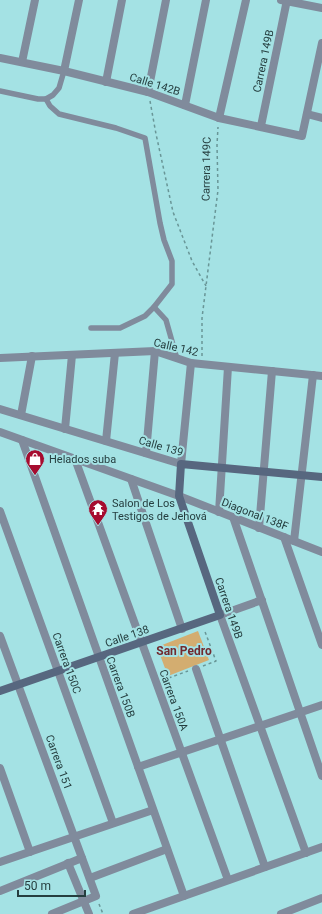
<svg xmlns="http://www.w3.org/2000/svg" width="322" height="914" font-family="Roboto,sans-serif">
	<style>
		.green { fill: #d3ad70 }
		.lines { fill: none; stroke-linecap: round; stroke-linejoin: round }
		.path { stroke: #699697; stroke-width: 1.5; stroke-dasharray: 3 3; stroke-linecap: butt }
		.lane { stroke: #808b9c; stroke-width: 5.5 }
		.street { stroke: #808b9c; stroke-width: 8 }
		.secondary { stroke: #57677f; stroke-width: 8 }
		.labels { text-anchor: middle; stroke-width: 4; stroke-linejoin: round; paint-order: stroke }
		.street-label { font-size: 11px; fill: #253e3f; stroke: #a4e2e4 }
		.poi-label { font-size: 11px; fill: #253e3f; stroke: #a4e2e4; text-anchor: start }
		.neighbourhood-label { font-size: 12px; font-weight: bold; fill: #712a2f; stroke: #a4e2e4 }
	</style>
	<rect width="100%" height="100%" fill="#a4e2e4"/>
	<!-- green -->
	<polygon class="green" points="198,631 209,660 168,676 157,647"/>
	<g class="lines">
		<!-- path -->
		<g class="path">
			<polyline points="150,101 156,134 173,212 192,261 206,286"/>
			<polyline points="202,356 202,318 218,190 217,145 218,127"/>
			<polyline points="203,666 216,661 204,629"/>
			<polyline points="163,680 188,671"/>
			<polyline points="99,904 103,914"/>
		</g>
		<!-- lane -->
		<g class="lane">
			<polyline points="0,91 38,99 46,99 53,95 59,88 64,71"/>
			<polyline points="46,99 50,106 59,114 116,128 145,138 160,223 164,240 172,261 172,284 154,307 145,316 120,328 91,328"/>
			<polyline points="154,307 166,320 177,359"/>
		</g>
		<!-- street -->
		<g class="street">
			<polyline points="281,0 322,8"/>
			<polyline points="0,58 64,71 148,92 219,118 302,136 322,43"/>
			<polyline points="22,62 35,0"/>
			<polyline points="64,71 79,0"/>
			<polyline points="106,82 122,0"/>
			<polyline points="148,92 166,0"/>
			<polyline points="185,105 206,0"/>
			<polyline points="307,114 322,118"/>
			<polyline points="219,118 246,0"/>
			<polyline points="261,126 287,0"/>
			<polyline points="0,358 155,351 191,363 322,376"/>
			<polyline points="0,409 181,464 191,363"/>
			<polyline points="21,415 32,356"/>
			<polyline points="65,429 72,355"/>
			<polyline points="0,432 179,496 322,552"/>
			<polyline points="22,440 184,896"/>
			<polyline points="106,441 115,353"/>
			<polyline points="146,453 155,351"/>
			<polyline points="75,459 228,880"/>
			<polyline points="131,479 182,629"/>
			<polyline points="0,511 113,823"/>
			<polyline points="219,512 228,367"/>
			<polyline points="233,517 322,776"/>
			<polyline points="259,528 272,371"/>
			<polyline points="284,537 322,645"/>
			<polyline points="294,541 313,375"/>
			<polyline points="262,600 220,615 306,853"/>
			<polyline points="0,636 96,896 52,914"/>
			<polyline points="196,669 265,867"/>
			<polyline points="138,767 322,705"/>
			<polyline points="0,768 30,852"/>
			<polyline points="0,862 153,810"/>
			<polyline points="68,863 89,914"/>
			<polyline points="90,878 167,849"/>
			<polyline points="0,891 82,858"/>
			<polyline points="133,914 322,847"/>
			<polyline points="281,914 322,898"/>
		</g>
		<!-- secondary -->
		<polyline class="secondary" points="0,691 220,615 179,496 181,464 322,477"/>
	</g>
	<!-- icons -->
	<defs>
		<g id="shop-pin" transform="scale(1)"><path d="M0 17L-7.5 6A9.5 9.5 0 1 1 7.5 6Z" fill="#a60c2f" stroke="#a4e2e4"/><path d="M-5-2.5h2.3a2.7 3.5 0 0 1 5.4 0H5L5.5 6h-11ZM-1.5-2.5h3a1.5 2.3 0 0 0-3 0Z" fill="#fff"/></g>
		<g id="temple-pin" transform="scale(1)"><path d="M0 17L-7.5 6A9.5 9.5 0 1 1 7.5 6Z" fill="#a60c2f" stroke="#a4e2e4"/><path d="M0-6L5-2H3V0L6.5 2.5H4V6H1.5V3h-3V6H-4V2.5H-6.5L-3 0V-2H-5Z" fill="#fff"/></g>
	</defs>
	<g fill-rule="evenodd">
		<use href="#shop-pin" x="35" y="459"/>
		<use href="#temple-pin" x="98" y="509"/>
	</g>
	<g class="labels">
		<!-- street labels -->
		<g class="street-label">
			<text transform="translate(263 61) rotate(-78)" y="4">Carrera 149B</text>
			<text transform="translate(155 84) rotate(17)" y="4">Calle 142B</text>
			<text transform="translate(206 169) rotate(-89)" y="4">Carrera 149C</text>
			<text transform="translate(176 347) rotate(13)" y="4">Calle 142</text>
			<text transform="translate(161 446) rotate(16)" y="4">Calle 139</text>
			<text transform="translate(255 514) rotate(21)" y="4">Diagonal 138F</text>
			<text transform="translate(229 608) rotate(71)" y="4">Carrera 149B</text>
			<text transform="translate(127 636) rotate(-19)" y="4">Calle 138</text>
			<text transform="translate(67 663) rotate(70)" y="4">Carrera 150C</text>
			<text transform="translate(121 687) rotate(70)" y="4">Carrera 150B</text>
			<text transform="translate(174 700) rotate(70)" y="4">Carrera 150A</text>
			<text transform="translate(59 762) rotate(70)" y="4">Carrera 151</text>
		</g>
		<!-- poi labels -->
		<g class="poi-label">
			<text x="49" y="463">Helados suba</text>
			<text x="112" y="507">Salon de Los<tspan x="112" dy="13">Testigos de Jehová</tspan></text>
		</g>
		<!-- neighbourhood labels -->
		<g class="neighbourhood-label">
			<text x="184" y="655">San Pedro</text>
		</g>
	</g>
	<!-- scale -->
	<path d="M18 890v6h67v-6" fill="none" stroke="#253e3f" stroke-width="2"/>
	<text x="24" y="890" font-size="12" fill="#253e3f" stroke="#a4e2e4" stroke-width="3" paint-order="stroke">50 m</text>
</svg>
